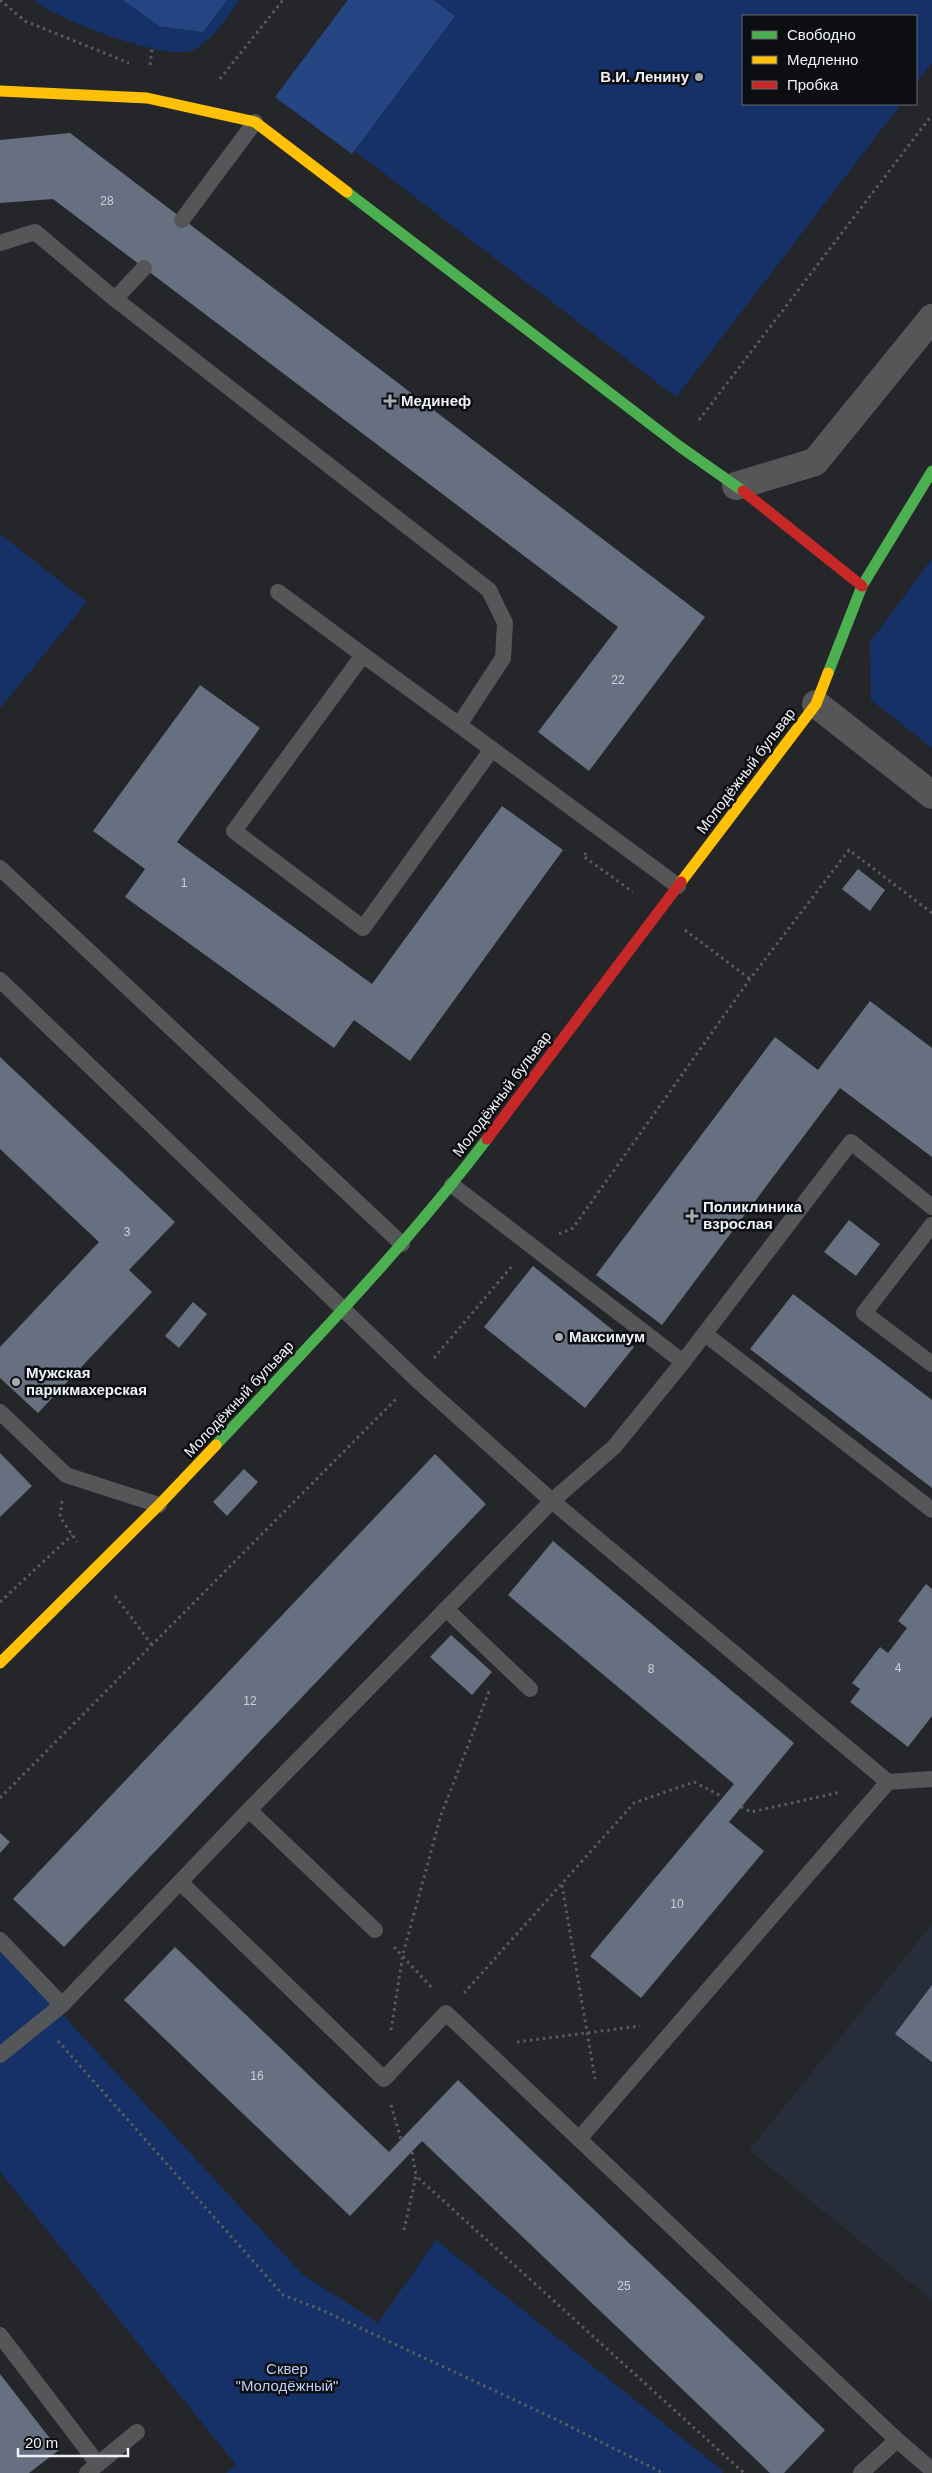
<svg xmlns="http://www.w3.org/2000/svg" width="932" height="2473" font-family="Arial,sans-serif">
	<style>
		.built { fill: #272e39 }
		.green { fill: #153167 }
		.forest { fill: #254683 }
		.building { fill: #677080 }
		.lines { fill: none; stroke-linecap: round; stroke-linejoin: round }
		.path { stroke: #5b5c5e; stroke-width: 3; stroke-dasharray: 2.5 4; stroke-linecap: butt }
		.lane { stroke: #555658; stroke-width: 16 }
		.street { stroke: #555658; stroke-width: 28 }
		.fast { stroke: #4caf50; stroke-width: 11 }
		.slow { stroke: #ffc107; stroke-width: 11 }
		.jam { stroke: #c62828; stroke-width: 11 }
		.poi-dot { fill: #a8abaf; stroke: #0d0e12; stroke-width: 2 }
		.labels { text-anchor: middle; stroke-width: 5; stroke-linejoin: round; paint-order: stroke }
		.number-label { font-size: 12px; fill: #cdd2d9 }
		.poi-label { font-size: 15px; font-weight: bold; fill: #eff2f7; stroke: #0d0e12; text-anchor: start }
		.street-label { font-size: 15px; fill: #eff2f7; stroke: #0d0e12 }
		.park-label { font-size: 15px; fill: #b8cff7; stroke: #0d0e12 }
	</style>
	<rect width="100%" height="100%" fill="#24262a"/>
	<!-- built -->
	<polygon class="built" points="932,1924 932,2300 749,2150"/>
	<!-- green -->
	<g class="green">
		<path d="M 33,0 L 240,0 C 226,17 214,40 193,50 C 166,62 56,19 33,0 Z"/>
		<polygon points="348,0 932,0 932,63 916,84 916,16 743,16 743,104 901,104 676,397 279,93"/>
		<polygon points="0,534 87,602 0,708"/>
		<polygon points="932,559 932,748 871,700 870,642"/>
		<polygon points="0,1947 302,2274 378,2323 436,2240 723,2471 722,2473 226,2473 236,2465 0,2172"/>
	</g>
	<!-- forest -->
	<g class="forest">
		<polygon points="123,0 227,0 203,32 159,26"/>
		<polygon points="348,0 433,0 455,16 352,154 275,97"/>
	</g>
	<!-- building -->
	<g class="building">
		<polygon points="70,133 705,617 589,771 538,732 618,627 53,199 0,203 0,140"/>
		<polygon points="200,685 260,728 177,842 372,984 502,806 563,850 410,1061 354,1020 334,1048 125,897 145,869 93,831"/>
		<polygon points="858,869 885,890 870,911 842,889"/>
		<polygon points="870,1001 932,1048 932,1157 840,1088 662,1325 596,1275 775,1037 818,1070"/>
		<polygon points="0,1057 175,1222 129,1270 152,1292 38,1413 0,1378 0,1347 99,1242 0,1149"/>
		<polygon points="849,1220 880,1244 856,1276 824,1252"/>
		<polygon points="533,1266 634,1347 585,1408 484,1327"/>
		<polygon points="793,1294 932,1400 932,1488 750,1349"/>
		<polygon points="193,1302 207,1314 179,1348 165,1336"/>
		<polygon points="0,1453 32,1486 0,1517"/>
		<polygon points="435,1454 486,1504 64,1947 13,1899"/>
		<polygon points="244,1469 258,1482 227,1516 213,1502"/>
		<polygon points="553,1541 794,1743 729,1822 764,1851 641,1998 590,1956 734,1784 508,1595"/>
		<polygon points="926,1584 932,1589 932,1716 908,1747 850,1702 860,1689 852,1683 880,1647 888,1653 907,1628 898,1621"/>
		<polygon points="451,1635 492,1672 472,1695 430,1657"/>
		<polygon points="0,1833 10,1842 0,1853"/>
		<polygon points="175,1947 389,2152 458,2080 825,2430 784,2473 770,2473 422,2141 350,2216 124,2000"/>
		<polygon points="932,1985 932,2062 895,2034"/>
		<polygon points="0,2374 59,2450 29,2473 0,2473"/>
	</g>
	<g class="lines">
		<!-- path -->
		<g class="path">
			<polyline points="0,0 25,21 129,63"/>
			<polyline points="150,65 152,49"/>
			<polyline points="220,79 283,0"/>
			<polyline points="699,420 932,115"/>
			<polyline points="586,853 583,856 633,892"/>
			<polyline points="685,930 750,979"/>
			<polyline points="559,1234 573,1228 750,979 849,850 932,913"/>
			<polyline points="434,1358 512,1266"/>
			<polyline points="62,1501 60,1517 77,1542"/>
			<polyline points="115,1596 152,1645"/>
			<polyline points="0,1602 72,1535"/>
			<polyline points="0,1798 397,1398"/>
			<polyline points="741,1807 751,1812 841,1792"/>
			<polyline points="562,1885 595,2079"/>
			<polyline points="394,1947 434,1990"/>
			<polyline points="464,1993 634,1803 694,1782 723,1797"/>
			<polyline points="391,2030 403,1954 441,1815 490,1689"/>
			<polyline points="58,2041 283,2295 322,2310 551,2417 663,2473"/>
			<polyline points="517,2042 640,2026"/>
			<polyline points="391,2105 401,2140"/>
			<polyline points="412,2152 416,2176"/>
			<polyline points="404,2230 416,2176 744,2473"/>
		</g>
		<!-- lane -->
		<g class="lane">
			<polyline points="182,220 255,122"/>
			<polyline points="0,243 35,232 115,299 489,590 505,623 503,658 459,725 678,886"/>
			<polyline points="115,299 144,268"/>
			<polyline points="278,592 363,655 234,831 363,928 492,749"/>
			<polyline points="363,655 459,725"/>
			<polyline points="0,868 402,1244"/>
			<polyline points="0,980 416,1379 552,1501 888,1782 932,1779"/>
			<polyline points="452,1185 683,1362 851,1142 932,1207"/>
			<polyline points="932,1225 864,1313 932,1364"/>
			<polyline points="705,1334 932,1510"/>
			<polyline points="0,1412 66,1475 159,1505"/>
			<polyline points="446,1609 530,1689"/>
			<polyline points="249,1810 375,1930"/>
			<polyline points="181,1883 384,2079 446,2013 897,2440 932,2470"/>
			<polyline points="0,1940 62,2005"/>
			<polyline points="0,2055 62,2005 249,1810 552,1501 614,1447 683,1362"/>
			<polyline points="579,2139 888,1782"/>
			<polyline points="0,2335 98,2464 87,2473"/>
			<polyline points="98,2464 137,2432"/>
			<polyline points="861,2473 897,2440"/>
		</g>
		<!-- street -->
		<g class="street">
			<polyline points="736,486 815,462 932,318"/>
			<polyline points="816,704 932,795"/>
		</g>
		<!-- fast -->
		<g class="fast">
			<polyline points="347,192 679,446 743,491"/>
			<polyline points="828,673 862,586 932,471"/>
			<path d="M 216,1445 C 309,1346 405,1247 487,1139"/>
		</g>
		<!-- slow -->
		<g class="slow">
			<polyline points="0,91 147,98 255,122 347,192"/>
			<polyline points="681,882 816,704 828,673"/>
			<polyline points="0,1663 159,1505 216,1445"/>
		</g>
		<!-- jam -->
		<g class="jam">
			<polyline points="743,491 862,586"/>
			<polyline points="487,1139 681,882"/>
		</g>
	</g>
	<!-- markers -->
	<g class="poi-dot">
		<circle cx="699" cy="77" r="5"/>
		<path d="M387.5 393.5h5v5h5v5h-5v5h-5v-5h-5v-5h5z"/>
		<path d="M689.5 1208.5h5v5h5v5h-5v5h-5v-5h-5v-5h5z"/>
		<circle cx="559" cy="1337" r="5"/>
		<circle cx="16" cy="1382" r="5"/>
	</g>
	<g class="labels">
		<!-- number labels -->
		<g class="number-label">
			<text x="107" y="205">28</text>
			<text x="618" y="684">22</text>
			<text x="184" y="887">1</text>
			<text x="127" y="1236">3</text>
			<text x="898" y="1672">4</text>
			<text x="651" y="1673">8</text>
			<text x="250" y="1705">12</text>
			<text x="677" y="1908">10</text>
			<text x="257" y="2080">16</text>
			<text x="624" y="2290">25</text>
		</g>
		<!-- poi labels -->
		<g class="poi-label">
			<text x="689" y="82" text-anchor="end">В.И. Ленину</text>
			<text x="401" y="406">Мединеф</text>
			<text x="703" y="1212">Поликлиника<tspan x="703" dy="17">взрослая</tspan></text>
			<text x="569" y="1342">Максимум</text>
			<text x="26" y="1378">Мужская<tspan x="26" dy="17">парикмахерская</tspan></text>
		</g>
		<!-- street labels -->
		<g class="street-label">
			<text transform="translate(746 771) rotate(-53)" y="5">Молодёжный бульвар</text>
			<text transform="translate(502 1094) rotate(-53)" y="5">Молодёжный бульвар</text>
			<text transform="translate(239 1399) rotate(-47)" y="5">Молодёжный бульвар</text>
		</g>
		<!-- park labels -->
		<g class="park-label">
			<text x="287" y="2374">Сквер<tspan x="287" dy="17">"Молодёжный"</tspan></text>
		</g>
	</g>
	<!-- legend -->
	<rect x="742" y="15" width="175" height="90" fill="#0d0e12" stroke="#67696e"/>
	<rect x="752" y="31" width="25" height="8" fill="#4caf50" stroke="#67696e"/>
	<text x="787" y="40" font-size="15" fill="#eff2f7">Свободно</text>
	<rect x="752" y="56" width="25" height="8" fill="#ffc107" stroke="#67696e"/>
	<text x="787" y="65" font-size="15" fill="#eff2f7">Медленно</text>
	<rect x="752" y="81" width="25" height="8" fill="#c62828" stroke="#67696e"/>
	<text x="787" y="90" font-size="15" fill="#eff2f7">Пробка</text>
	<!-- scale -->
	<path d="M18 2448v8h110v-8" fill="none" stroke="#eff2f7" stroke-width="2.5"/>
	<text x="25" y="2448" font-size="15" fill="#eff2f7" stroke="#0d0e12" stroke-width="4" paint-order="stroke">20 m</text>
</svg>
